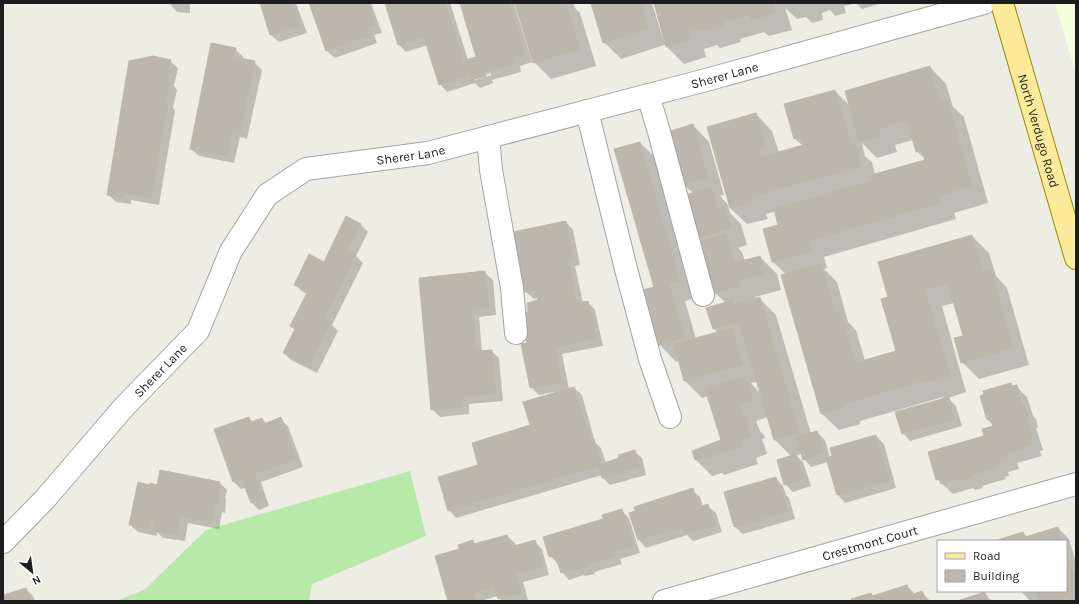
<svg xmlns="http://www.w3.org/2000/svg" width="1079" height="604" font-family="Karla,sans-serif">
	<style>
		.education { fill: #f6ffdb }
		.grass { fill: #b7e9a8 }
		.shadow { fill: #0003; fill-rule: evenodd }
		.building { fill: #bbb7ac; stroke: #c0b8a5 }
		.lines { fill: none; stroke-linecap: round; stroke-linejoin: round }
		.minor-casing { stroke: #a4a4a4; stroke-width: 24 }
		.major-casing { stroke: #958b01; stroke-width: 24 }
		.minor { stroke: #fff; stroke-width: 22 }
		.major { stroke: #fbeb9b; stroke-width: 22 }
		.labels { text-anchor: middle; stroke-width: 4; stroke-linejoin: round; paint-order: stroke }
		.street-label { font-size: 13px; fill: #1d1d1d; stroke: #fff }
	</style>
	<rect width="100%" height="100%" fill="#eeede3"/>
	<!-- education -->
	<polygon class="education" points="1055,3 1076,3 1076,74"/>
	<!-- grass -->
	<polygon class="grass" points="410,471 426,536 312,584 309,601 116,601 144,590 206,530"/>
	<!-- shadow -->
	<g class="shadow">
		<polygon points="170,3 190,3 190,13 177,12 170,4"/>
		<polygon points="261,3 296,3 307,33 279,42 271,35"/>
		<polygon points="310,3 371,3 382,33 374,35 377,43 335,58 327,51"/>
		<path d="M 386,3 L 450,3 L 468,60 L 478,57 L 461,3 L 514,3 L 532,62 L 520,66 L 521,72 L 492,80 L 493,83 L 480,88 L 475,83 L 447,92 L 440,84 L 428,45 L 406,52 L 399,45 ZM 491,73 L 491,75 L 475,80 L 475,78 Z"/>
		<polygon points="516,3 573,3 575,8 580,13 596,66 551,79 534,62"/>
		<polygon points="592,3 652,3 663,39 665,38 655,3 878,3 879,4 862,9 856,3 844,6 846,13 835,16 830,10 822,13 823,20 812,23 806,17 797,19 785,8 792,30 769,36 764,32 740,39 741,42 720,48 717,45 704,49 706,57 684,64 667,47 667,44 621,59 604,42"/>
		<polygon points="235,49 243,57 242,60 254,62 262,70 247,139 240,137 234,163 199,156 191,149"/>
		<polygon points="170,61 178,68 174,86 177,90 173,108 175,110 159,205 131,200 131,204 116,202 108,194"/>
		<path d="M 930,67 L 946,84 L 953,107 L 964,117 L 988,203 L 954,213 L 956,219 L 824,257 L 827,268 L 824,269 L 837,282 L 848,322 L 856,330 L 865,361 L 897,352 L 889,297 L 972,236 L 989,253 L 996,276 L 1007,288 L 1029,365 L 979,379 L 962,362 L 964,337 L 954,303 L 942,306 L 966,392 L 948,398 L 956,406 L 962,426 L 910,441 L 903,433 L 945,399 L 943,397 L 860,421 L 860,424 L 839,430 L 822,414 L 783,276 L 787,275 L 773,262 L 764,230 L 780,225 L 776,211 L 766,214 L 768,219 L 747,224 L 728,206 L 730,213 L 741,224 L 747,245 L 738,248 L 742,252 L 745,261 L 760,257 L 777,274 L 781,290 L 755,297 L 756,299 L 759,298 L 776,315 L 811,434 L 817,432 L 825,440 L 830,458 L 876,436 L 884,444 L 896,488 L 845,503 L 838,495 L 828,462 L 811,467 L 804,459 L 802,454 L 796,455 L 803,462 L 811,486 L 793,492 L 785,484 L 791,456 L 775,440 L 768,417 L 756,421 L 760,431 L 764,435 L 765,438 L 762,439 L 767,454 L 756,458 L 758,464 L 724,475 L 722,473 L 712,476 L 696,460 L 722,441 L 708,396 L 702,398 L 685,381 L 679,361 L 676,362 L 660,345 L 644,291 L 655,287 L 640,143 L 657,159 L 696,298 L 685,301 L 696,339 L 718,333 L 714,329 L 708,309 L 726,303 L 715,293 L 701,242 L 702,241 L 698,237 L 693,193 L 684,185 L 693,125 L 709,142 L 724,195 L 720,196 L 730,207 L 756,114 L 772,131 L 779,153 L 803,146 L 795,139 L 786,104 L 835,91 L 850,106 ZM 913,140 L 917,151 L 926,160 L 875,175 L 872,162 L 865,156 L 862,143 L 877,158 L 897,152 L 895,145 ZM 757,382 L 761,394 L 751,383 Z"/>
		<polygon points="566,222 573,230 580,265 575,266 583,303 588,302 595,310 603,346 562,354 569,389 574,388 582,395 595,442 601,448 606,463 620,459 634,451 642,458 646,475 610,485 603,478 602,475 456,518 449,510 480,466 531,426 555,393 554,392 539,395 531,387 529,344 529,313 539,301 538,298 534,299 526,292"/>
		<polygon points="360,224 368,232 356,256 363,263 332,325 338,331 317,373 291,360 284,353 295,330 291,326 307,294 303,292 295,285 324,263"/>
		<polygon points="485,273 493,280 496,315 479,317 482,352 491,351 499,358 503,401 469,404 469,414 440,417 432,409"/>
		<path d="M 1010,384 L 1013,387 L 1016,386 L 1027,397 L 1033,416 L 1036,419 L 1038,428 L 1036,428 L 1043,450 L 1040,451 L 1042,456 L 1017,463 L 1019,469 L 1008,472 L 1009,476 L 1005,477 L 1006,479 L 982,486 L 983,488 L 975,490 L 973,488 L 953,494 L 937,479 L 985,437 L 994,426 L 988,420 L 981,396 ZM 1018,394 L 1020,394 L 1025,412 L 1023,412 Z"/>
		<polygon points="248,418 253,422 262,419 267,424 280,419 288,426 303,467 261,482 269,506 259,510 252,503 246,488 241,489 234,482 215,430"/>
		<polygon points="776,478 783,486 786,495 789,498 795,519 743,534 735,527"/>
		<polygon points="219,482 227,490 225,498 226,499 225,513 222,512 219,529 188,523 185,541 163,538 157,532 157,536 138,532 130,525 150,486"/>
		<polygon points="692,490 700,497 703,507 708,506 716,513 722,532 693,541 687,535 646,548 639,540 630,513"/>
		<polygon points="621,510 629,518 640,553 620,559 622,564 594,572 595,574 585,576 584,575 569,580 562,572 559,563 558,564 550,556 604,520"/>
		<polygon points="1058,528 1069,539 1076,563 1076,601 1030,601 1021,591 1066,591 1066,541 997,541 1023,533 1028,537"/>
		<polygon points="507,536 515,543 516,547 535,542 542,549 549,575 523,582 528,600 524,601 501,601 498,596 481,601 449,601 437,556 460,549 473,542 476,545"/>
		<polygon points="907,586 915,594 922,592 930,601 853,601 870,594 873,597"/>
		<polygon points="26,589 33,596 35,601 3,601 3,597"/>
		<polygon points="985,594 992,601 961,601"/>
	</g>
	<!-- building -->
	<g class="building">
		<polygon points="260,3 292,3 300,26 270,35"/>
		<polygon points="309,3 367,3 375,25 367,28 370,35 326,51"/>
		<polygon points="385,3 445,3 468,76 439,85 424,37 398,45"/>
		<polygon points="460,3 509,3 525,54 513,58 514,64 485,73 486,76 471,80 465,60 476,57"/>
		<polygon points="515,3 566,3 580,49 533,63"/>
		<polygon points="591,3 641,3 649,28 603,43"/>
		<polygon points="654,3 773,3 776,13 751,20 749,14 724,22 724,25 703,31 702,28 688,32 690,40 666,47"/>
		<polygon points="211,43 236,48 234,57 255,61 240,132 232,130 227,156 190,149"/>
		<polygon points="153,56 171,60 166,80 170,81 166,101 168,102 151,198 124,193 124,197 107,195 129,61"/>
		<polygon points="930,66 940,102 947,99 972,186 938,196 940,203 808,241 811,251 772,262 763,229 778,225 774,209 873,180 871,175 925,160 922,150 916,152 907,120 878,129 881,136 859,142 845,91"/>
		<polygon points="835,90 851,145 855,144 861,166 750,197 752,202 730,208 707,127 756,113 766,146 758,148 761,157 803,145 801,137 794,139 784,104"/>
		<polygon points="693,124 708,178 683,185 667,132"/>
		<polygon points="640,142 680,281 669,284 685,338 659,345 643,290 654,287 614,149"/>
		<polygon points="712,187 717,208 725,206 731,228 697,238 685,195"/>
		<polygon points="346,216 361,224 347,250 356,255 324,319 331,322 309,367 283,353 295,329 290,326 308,291 294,285 309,254 324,262"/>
		<polygon points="566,221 573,258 568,259 577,303 588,301 596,339 555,347 562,382 530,388 521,344 527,343 521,313 528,312 527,303 538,300 535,290 525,292 513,232"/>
		<polygon points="726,234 734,263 760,256 765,273 739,280 740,286 715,293 700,241"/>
		<polygon points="972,235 983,272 991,270 1013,348 961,363 954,338 963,336 948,283 925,290 950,376 927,382 926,380 843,404 844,407 821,414 781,275 821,264 835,314 840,312 855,363 896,351 881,299 888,297 878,262"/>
		<polygon points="485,271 489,308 472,309 476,351 492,350 496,393 462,397 462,407 431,410 419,278"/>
		<polygon points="760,297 799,433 774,440 739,322 713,329 706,308 733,300 734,305"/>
		<polygon points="732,328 742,365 684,381 674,344"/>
		<polygon points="745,376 753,400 740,404 745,418 747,417 748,422 746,422 751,437 739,441 742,447 706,458 706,457 695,460 692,451 721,440 705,389"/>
		<polygon points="1011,383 1012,386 1017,385 1023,407 1025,407 1028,417 1026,417 1032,439 1030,440 1032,445 1007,453 1008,458 998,461 999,465 995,466 995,468 972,475 973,477 963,480 962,478 941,484 939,479 936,480 928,452 984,436 982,429 993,426 991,419 987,420 980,396 984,394 983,391"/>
		<polygon points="574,387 590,440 594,439 601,464 619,458 618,455 635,450 640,467 602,478 598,466 448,511 438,477 478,465 472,443 530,425 523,402"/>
		<polygon points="949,397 955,419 902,434 895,412"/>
		<polygon points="249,417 251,422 262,418 264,424 281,417 296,459 254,474 263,499 251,503 242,479 233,482 214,429"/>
		<polygon points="817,431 824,453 803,460 796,437"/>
		<polygon points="876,435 889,481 837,495 826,458 832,456 830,448"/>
		<polygon points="796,454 804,478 784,485 777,460"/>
		<polygon points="160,470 220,482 218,491 219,491 217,506 214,505 212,522 180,516 177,534 154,531 156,519 151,518 149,529 129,525 138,482 149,485 150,483 157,485"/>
		<polygon points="776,477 779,490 781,489 788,512 734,527 724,492"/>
		<polygon points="693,488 699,507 708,504 715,525 685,534 682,527 638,540 629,513 635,511 634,507"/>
		<polygon points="622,509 633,546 613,552 615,556 587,565 588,566 577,569 576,568 561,573 555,555 549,557 543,537 603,519 602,515"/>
		<polygon points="1058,527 1062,541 994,541 1023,532 1025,537"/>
		<polygon points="507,535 511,547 535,540 543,567 516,574 521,593 498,599 494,587 473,594 475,600 456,601 455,599 448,601 435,556 459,549 458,545 473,540 474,544"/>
		<polygon points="1066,553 1072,571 1075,571 1076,575 1076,601 1039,601 1036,591 1066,591"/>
		<polygon points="907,585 911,595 922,591 926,601 852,601 851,599 871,593 872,596"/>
		<polygon points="26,588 31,601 3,601 3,595"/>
		<polygon points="985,592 988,601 957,601"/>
	</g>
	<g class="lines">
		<!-- minor casing -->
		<g class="minor-casing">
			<g id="minor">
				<polyline points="648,95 659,132 703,295"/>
				<polyline points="587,111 626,269 650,359 670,417"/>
				<polyline points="488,137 491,170 512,288 516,333"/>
				<path id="s1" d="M 3,542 L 45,499 L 124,407 L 198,331 L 231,251 L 267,195 L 306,169 L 428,153 L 706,80 L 984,3"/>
				<path id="s2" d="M 664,601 L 1076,484"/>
			</g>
		</g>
		<!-- major casing -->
		<g class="major-casing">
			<g id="major">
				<path id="s3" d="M 1002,3 L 1076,258"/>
			</g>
		</g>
		<!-- minor -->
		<use href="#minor" class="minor"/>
		<!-- major -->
		<use href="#major" class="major"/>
	</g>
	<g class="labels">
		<!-- street labels -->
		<g class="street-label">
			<text dy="5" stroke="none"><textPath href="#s1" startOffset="917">Sherer Lane</textPath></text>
			<text dy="5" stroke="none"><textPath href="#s3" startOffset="133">North Verdugo Road</textPath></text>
			<text dy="5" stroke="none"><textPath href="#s1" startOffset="593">Sherer Lane</textPath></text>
			<text dy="5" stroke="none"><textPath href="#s1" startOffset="233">Sherer Lane</textPath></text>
			<text dy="5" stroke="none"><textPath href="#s2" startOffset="214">Crestmont Court</textPath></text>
		</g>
	</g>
	<!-- border -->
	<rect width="1079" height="604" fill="none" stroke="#1d1d1d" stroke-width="8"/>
	<!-- legend -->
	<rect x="937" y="540" width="130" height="52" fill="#ffffff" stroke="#a5a5a5"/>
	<rect x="945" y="553" width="20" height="6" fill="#fbeb9b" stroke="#a5a5a5"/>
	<text x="973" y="560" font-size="12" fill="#1d1d1d">Road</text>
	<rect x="945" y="570" width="20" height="12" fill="#bbb7ac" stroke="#a5a5a5"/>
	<text x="973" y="580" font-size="12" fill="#1d1d1d">Building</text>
	<!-- north arrow -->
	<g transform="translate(32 572) rotate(151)" stroke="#ffffff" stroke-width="3" paint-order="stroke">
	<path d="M0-3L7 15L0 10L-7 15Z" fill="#1d1d1d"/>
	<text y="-6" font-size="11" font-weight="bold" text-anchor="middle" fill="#1d1d1d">N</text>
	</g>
</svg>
